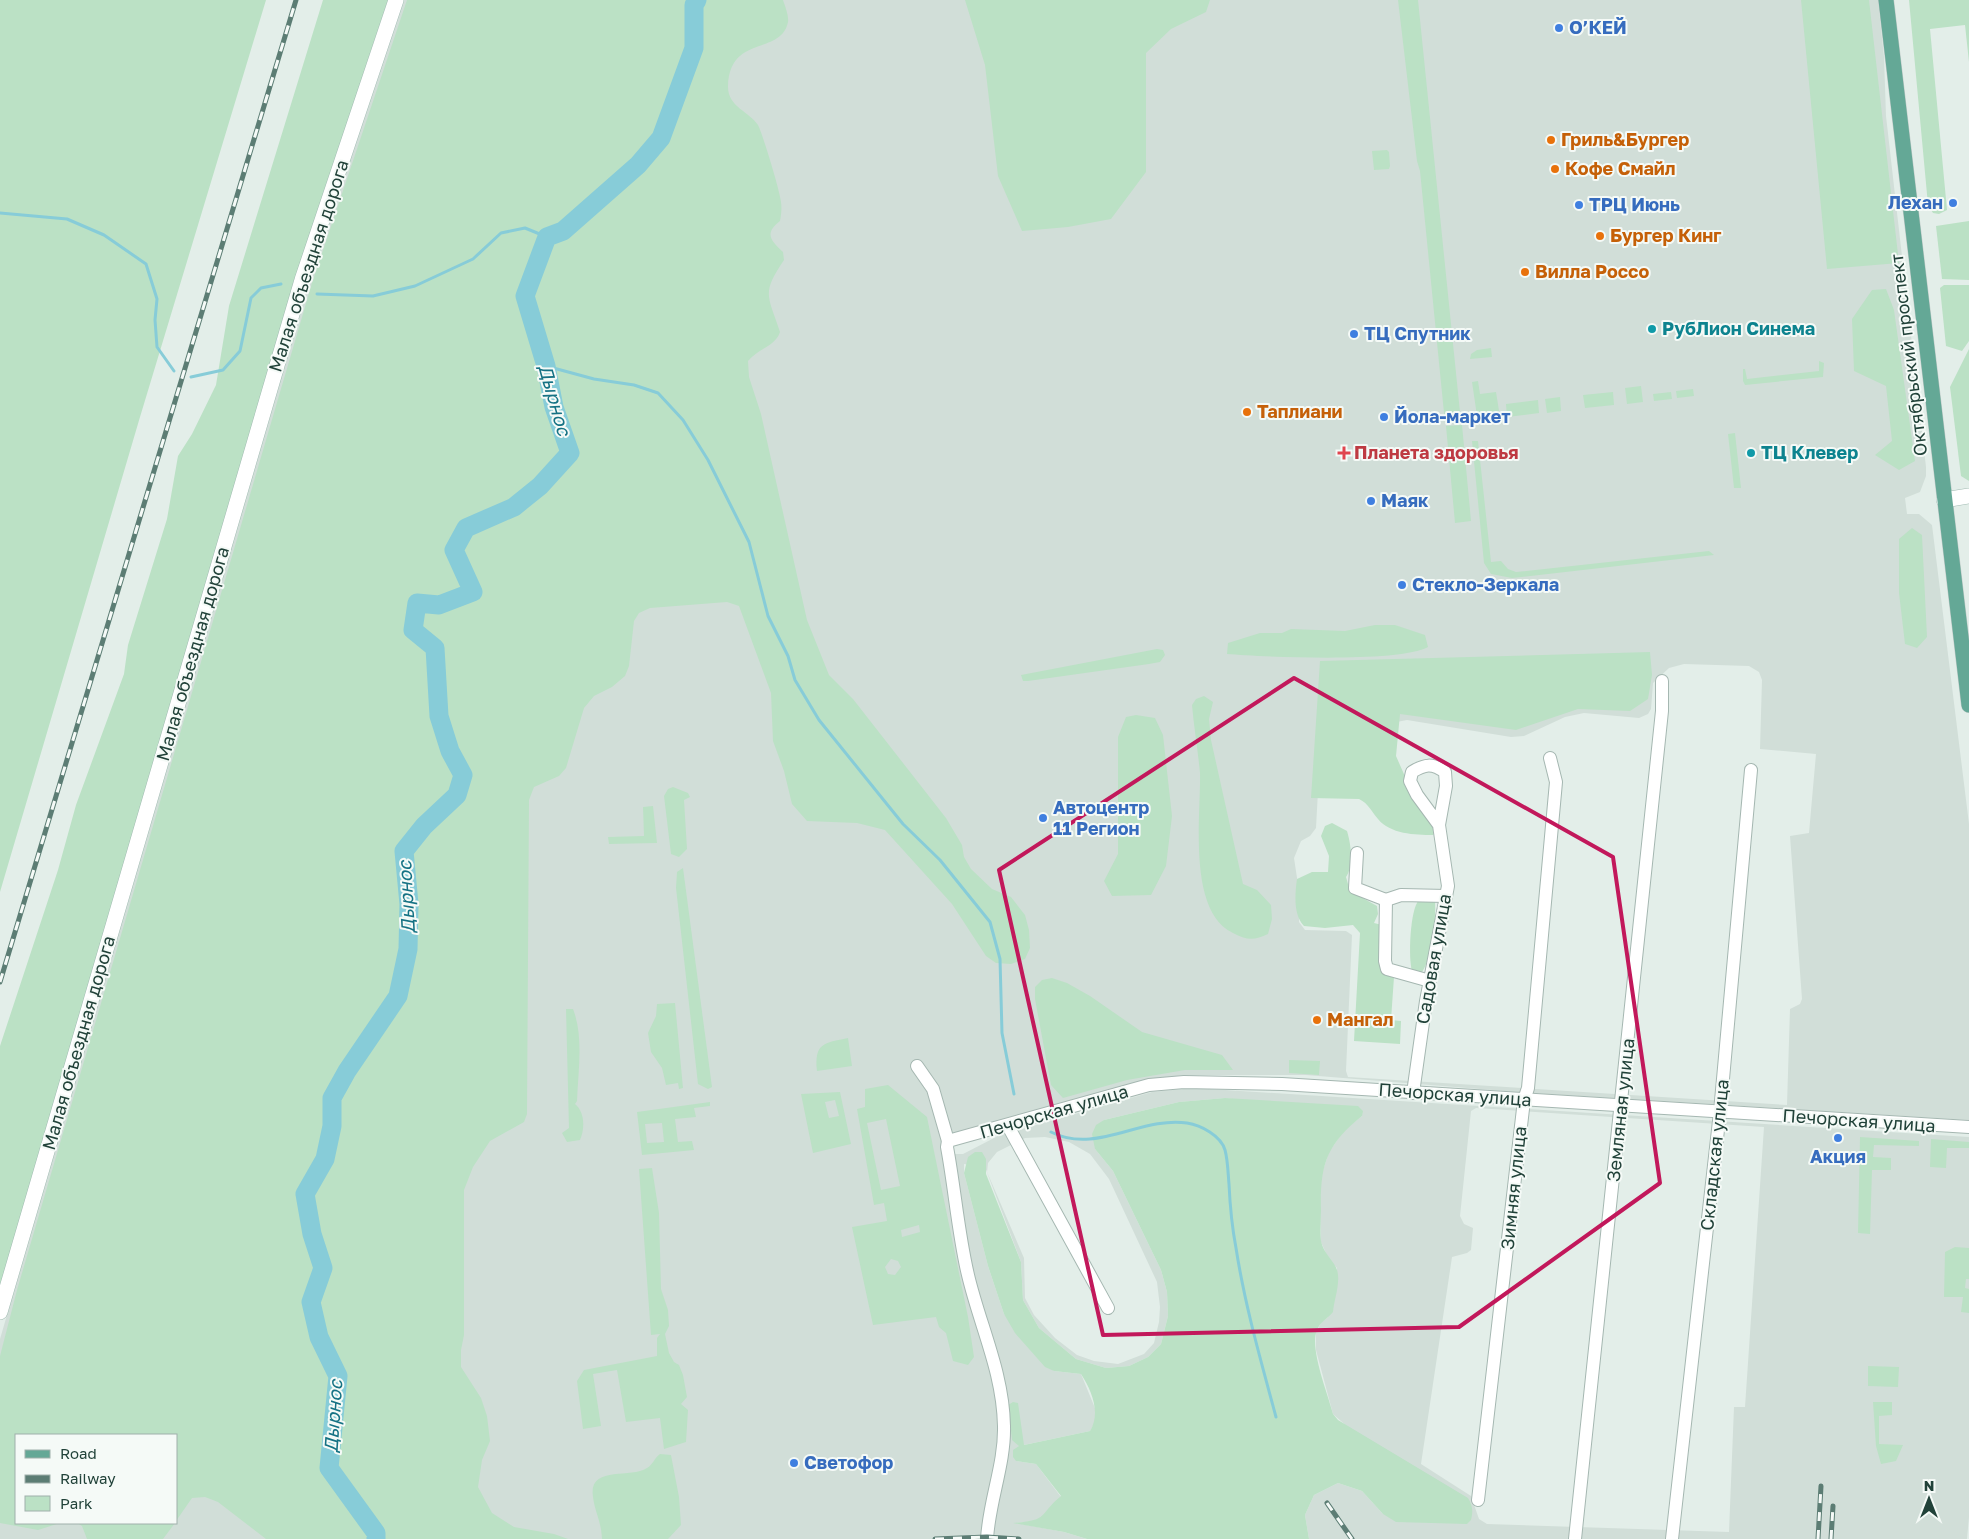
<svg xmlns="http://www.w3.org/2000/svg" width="1969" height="1539" font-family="'Golos Text',sans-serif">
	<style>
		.built { fill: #d1ded8; fill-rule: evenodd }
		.green { fill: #bbe1c5; fill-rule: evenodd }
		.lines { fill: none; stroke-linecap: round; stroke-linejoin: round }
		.stream { stroke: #87ccd8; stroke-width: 3 }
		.river { stroke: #87ccd8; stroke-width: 19 }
		.street-casing { stroke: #a5b7b1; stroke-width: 14 }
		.secondary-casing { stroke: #a1bbb2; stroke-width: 16 }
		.primary-casing { stroke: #c1cac8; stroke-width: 16 }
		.street { stroke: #fff; stroke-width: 12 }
		.secondary { stroke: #fff; stroke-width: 15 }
		.primary { stroke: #64a896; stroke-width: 15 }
		.rail-casing { stroke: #5c7d74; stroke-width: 5 }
		.rail { stroke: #f5faf7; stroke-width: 3; stroke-dasharray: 9; stroke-linecap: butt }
		.marked { fill: none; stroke: #c2185b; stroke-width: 4; stroke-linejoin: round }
		.shop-dot { fill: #3f7fe0; stroke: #f5faf7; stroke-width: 2 }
		.food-dot { fill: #e8710a; stroke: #f5faf7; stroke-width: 2 }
		.culture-dot { fill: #0f9aa8; stroke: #f5faf7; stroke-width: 2 }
		.health-dot { fill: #e0444e; stroke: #f5faf7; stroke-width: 2 }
		.labels { text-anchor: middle; stroke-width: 4; stroke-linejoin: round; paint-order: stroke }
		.shop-label { font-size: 18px; font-weight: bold; fill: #366cbe; stroke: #f5faf7; text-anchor: start }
		.food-label { font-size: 18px; font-weight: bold; fill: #c56008; stroke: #f5faf7; text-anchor: start }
		.street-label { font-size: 18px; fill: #214239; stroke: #f5faf7 }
		.culture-label { font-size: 18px; font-weight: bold; fill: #0d838f; stroke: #f5faf7; text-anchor: start }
		.health-label { font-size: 18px; font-weight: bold; fill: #be3a42; stroke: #f5faf7; text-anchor: start }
		.water-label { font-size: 19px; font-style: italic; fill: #157284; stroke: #f5faf7 }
	</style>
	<rect width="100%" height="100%" fill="#e3eee9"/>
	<!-- built -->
	<path class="built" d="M 404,0 L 1878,0 L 1884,57 L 1886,116 L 1926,467 L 1926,476 L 1920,492 L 1905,498 L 1907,514 L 1919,514 L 1932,525 L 1969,824 L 1969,1120 L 1517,1092 L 1306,1075 L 1184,1075 L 1148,1080 L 951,1146 L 954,1154 L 963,1154 L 998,1136 L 1152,1092 L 1194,1088 L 1969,1137 L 1969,1517 L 1967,1539 L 1309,1539 L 1305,1515 L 1314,1495 L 1338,1483 L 1362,1491 L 1383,1514 L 1350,1429 L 1333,1414 L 1316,1350 L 1316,1332 L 1321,1323 L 1328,1317 L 1337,1268 L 1329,1260 L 1321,1242 L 1320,1179 L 1329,1152 L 1345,1129 L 1362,1116 L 1225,1098 L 1179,1102 L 1104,1120 L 1095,1149 L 1113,1171 L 1161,1270 L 1167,1292 L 1168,1316 L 1161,1344 L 1148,1357 L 1129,1366 L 1106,1368 L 1076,1359 L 1039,1328 L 1023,1300 L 1021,1262 L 985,1167 L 964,1164 L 964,1173 L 988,1266 L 1004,1314 L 1054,1371 L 1081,1374 L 1097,1413 L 1095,1423 L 1090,1431 L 1019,1446 L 1016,1461 L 1036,1464 L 1061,1497 L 1044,1516 L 1036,1521 L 1016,1523 L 1064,1532 L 1087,1539 L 0,1539 L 0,1339 L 309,283 ZM 1684,664 L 1749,666 L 1759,672 L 1762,680 L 1760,749 L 1816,754 L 1809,833 L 1790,836 L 1802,999 L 1800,1004 L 1790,1009 L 1787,1105 L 1348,1077 L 1346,1071 L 1352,935 L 1346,931 L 1305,930 L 1299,922 L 1299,891 L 1294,858 L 1301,841 L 1310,836 L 1316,828 L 1318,791 L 1386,724 L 1407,720 L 1511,737 L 1524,736 L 1565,717 L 1584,713 L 1639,718 L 1648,714 L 1651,709 L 1653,683 L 1669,668 ZM 1476,1108 L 1764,1127 L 1745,1407 L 1734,1407 L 1729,1532 L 1487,1524 L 1479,1519 L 1471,1496 L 1421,1464 L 1452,1257 L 1467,1253 L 1471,1250 L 1473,1228 L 1464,1224 L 1460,1216 L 1471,1111 ZM 1045,1137 L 1069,1142 L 1090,1154 L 1109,1179 L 1157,1282 L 1160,1307 L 1159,1322 L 1154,1343 L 1144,1354 L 1118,1364 L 1094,1361 L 1077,1355 L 1055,1338 L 1034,1315 L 1025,1298 L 1024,1258 L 987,1172 L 988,1163 L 997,1152 L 1025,1138 ZM 16,1435 L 176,1435 L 176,1523 L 16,1523 Z"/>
	<!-- green -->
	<g class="green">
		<polygon points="0,0 266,0 140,417 0,892"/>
		<polygon points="323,0 388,0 295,278 232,494 177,692 0,1289 0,1046 58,870 76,805 124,674 128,645 167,519 178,456 192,434 216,385 229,306"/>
		<path d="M 407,0 L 783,0 C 785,6 789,16 788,22 C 781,56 729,34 728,87 C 728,107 750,112 758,125 C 763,135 780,191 781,202 C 782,209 781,215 780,221 C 763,234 772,241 783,252 L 784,260 C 761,294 768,295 780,332 C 775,347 758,348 748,361 L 749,377 L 761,414 L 807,620 L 829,675 L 853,699 L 946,818 L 962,845 L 964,857 L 971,869 L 992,889 L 1011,897 L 1025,915 L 1029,930 L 1030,948 L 1025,959 L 1011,964 L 996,963 L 986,956 L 952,904 L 885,830 L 857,823 L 807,821 L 792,804 L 784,771 L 773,741 L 771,693 L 739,606 L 727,602 L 650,608 L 639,613 L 634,621 L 629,666 L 625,676 L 612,687 L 594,696 L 584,708 L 566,768 L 559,776 L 534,787 L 529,800 L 527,1114 L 524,1122 L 490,1141 L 473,1167 L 464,1190 L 464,1335 L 461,1350 L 461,1367 L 481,1398 L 487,1416 L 490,1441 L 482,1460 L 478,1487 L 492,1513 L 514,1527 L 554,1534 L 568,1539 L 266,1539 L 218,1502 L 205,1497 L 192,1498 L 176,1521 L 176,1435 L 16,1435 L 16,1523 L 60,1523 L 38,1530 L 0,1523 L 0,1356 L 17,1290 L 312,283 Z"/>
		<polygon points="965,0 1210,0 1206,12 1171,29 1146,53 1146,172 1111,219 1068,227 1022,231 998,176 985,65"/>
		<polygon points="1398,0 1418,0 1461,422 1445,423 1420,171 1417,161"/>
		<polygon points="1801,0 1869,0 1899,263 1827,269"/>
		<polygon points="1909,0 1969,0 1969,62 1965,25 1930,29 1947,210 1939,214 1933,213 1928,205"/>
		<polygon points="1387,150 1389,152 1390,166 1389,169 1374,170 1372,151"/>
		<polygon points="1969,221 1969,280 1942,279 1936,226"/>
		<polygon points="1944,285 1969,285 1969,341 1962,351 1946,346 1940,288"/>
		<polygon points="1886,289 1894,310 1915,461 1899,470 1875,455 1892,441 1886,386 1854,371 1852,319 1872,290"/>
		<polygon points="1491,348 1492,357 1470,359 1471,354 1477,350"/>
		<polygon points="1969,349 1969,481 1961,476 1950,387"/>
		<polygon points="1819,361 1824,363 1823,377 1745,385 1743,381 1743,369 1745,369 1747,379 1819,371"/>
		<polygon points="1478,381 1480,394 1496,392 1500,417 1485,418 1477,416 1472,382"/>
		<polygon points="1641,386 1643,402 1627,404 1625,388"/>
		<polygon points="1693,389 1694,396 1677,398 1676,391"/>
		<polygon points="1613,392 1614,405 1585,408 1583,395"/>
		<polygon points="1671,392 1672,399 1654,401 1653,394"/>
		<polygon points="1560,397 1561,411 1547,413 1545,399"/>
		<polygon points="1538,400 1539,413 1507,417 1506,404"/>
		<polygon points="1462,425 1471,521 1455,523 1446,426"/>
		<polygon points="1735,433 1741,488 1734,488 1728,434"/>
		<polygon points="1472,441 1478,441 1491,562 1501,561 1508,569 1516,572 1709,551 1714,555 1512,578 1491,574 1484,563"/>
		<polygon points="1912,528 1922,535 1927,637 1917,648 1905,644 1899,593 1899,539"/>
		<path d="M 1375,625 L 1395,625 L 1425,635 L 1428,647 C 1400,663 1264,657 1227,654 L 1228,643 L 1260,633 L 1282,633 L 1291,629 L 1345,631 Z"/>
		<polygon points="1157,649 1163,650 1165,655 1160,662 1149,664 1028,681 1023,681 1021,675"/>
		<path d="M 1650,652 L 1652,675 L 1648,699 L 1630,711 L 1578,709 L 1516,730 L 1400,714 L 1396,756 L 1407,781 L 1436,831 L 1433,835 C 1415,835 1390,834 1378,819 C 1371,811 1369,804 1359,799 L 1311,798 L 1320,661 Z"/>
		<path d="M 1204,696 L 1213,702 L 1209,719 L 1211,740 L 1243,884 L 1257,890 L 1271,905 L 1272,919 L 1268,934 C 1254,941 1246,940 1233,933 C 1187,911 1201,816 1200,773 C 1198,751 1194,728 1192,705 L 1196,699 Z"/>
		<polygon points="1136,715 1155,718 1163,735 1172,816 1166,866 1151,895 1112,896 1104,881 1118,854 1118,737 1126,717"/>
		<polygon points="673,787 688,793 690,797 684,800 687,849 679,857 671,854 664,796 668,789"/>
		<polygon points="653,806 657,843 609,844 608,837 644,836 643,807"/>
		<path d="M 1332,823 L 1347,831 C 1351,844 1354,865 1346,877 L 1350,891 L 1377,906 L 1378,914 L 1374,923 L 1382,925 L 1394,977 L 1391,1020 L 1401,1021 L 1400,1044 L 1354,1041 L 1360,933 L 1353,925 L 1325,928 L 1304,926 C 1293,915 1295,893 1297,879 L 1312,872 L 1328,872 L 1329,856 L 1321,836 L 1325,826 Z"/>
		<polygon points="683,868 712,1087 708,1089 698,1084 676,888 677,872"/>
		<path d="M 1419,900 L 1435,901 C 1436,923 1433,955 1421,974 L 1412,971 C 1408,958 1410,909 1419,900 Z"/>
		<polygon points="1052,978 1067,983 1090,996 1142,1032 1222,1055 1233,1070 1185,1070 1127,1080 1063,1098 1051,1085 1035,999 1035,987 1042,980"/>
		<polygon points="675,1003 683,1088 679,1089 678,1083 666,1085 662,1068 651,1052 648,1033 656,1016 657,1004"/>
		<path d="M 566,1009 L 573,1009 C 584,1037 578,1072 577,1101 L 575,1104 C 585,1112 585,1129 580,1140 L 567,1142 L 562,1133 L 569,1128 Z"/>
		<path d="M 848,1038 L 852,1066 L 817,1071 C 814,1043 824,1043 848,1038 Z"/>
		<polygon points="1289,1060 1320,1061 1319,1075 1289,1073"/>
		<path d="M 888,1085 L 927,1117 L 968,1317 L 974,1357 L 968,1365 L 953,1361 L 946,1333 L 939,1327 L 936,1317 L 873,1325 L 852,1227 L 887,1221 L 884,1203 L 874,1205 L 857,1109 L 865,1107 L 865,1089 ZM 886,1119 L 900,1186 L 881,1190 L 867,1123 ZM 919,1225 L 920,1232 L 902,1237 L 901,1230 ZM 891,1259 L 898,1261 L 901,1267 L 895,1275 L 888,1274 L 885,1267 Z"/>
		<path d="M 840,1092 L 851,1144 L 813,1153 L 801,1094 ZM 835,1100 L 839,1116 L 829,1118 L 825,1102 Z"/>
		<path d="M 1225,1098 L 1358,1106 L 1363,1111 L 1362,1116 C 1326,1145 1320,1165 1321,1210 C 1321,1220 1320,1231 1321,1241 C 1323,1253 1335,1262 1337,1270 C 1341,1282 1334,1300 1333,1312 C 1327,1319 1320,1322 1317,1330 C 1309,1348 1328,1394 1333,1414 L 1338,1420 L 1468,1498 C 1473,1506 1473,1512 1471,1520 L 1467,1524 L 1396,1522 L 1383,1514 L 1362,1491 L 1338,1483 L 1314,1495 L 1305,1515 L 1309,1539 L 1087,1539 L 1064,1532 L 1013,1523 C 1050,1520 1037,1516 1061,1496 L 1036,1464 L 1016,1461 L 1013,1457 L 1013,1450 L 1019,1446 L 1012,1440 L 1008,1405 L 1013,1402 L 1018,1403 L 1024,1445 L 1090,1431 C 1101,1413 1092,1391 1081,1374 L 1054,1371 L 1045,1367 L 1015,1333 L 1004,1314 L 988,1266 L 964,1173 L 968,1157 L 975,1152 L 982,1152 L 986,1159 L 986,1174 L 1021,1262 L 1023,1300 L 1039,1328 L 1076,1359 L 1106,1368 L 1129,1366 L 1148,1357 L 1161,1344 L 1168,1316 L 1167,1292 L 1161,1270 L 1113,1171 L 1095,1149 L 1092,1134 L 1096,1125 L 1104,1120 L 1179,1102 Z"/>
		<path d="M 710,1102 L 710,1106 L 694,1108 L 696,1117 L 675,1119 L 678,1142 L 692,1141 L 694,1150 L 642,1155 L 637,1112 ZM 662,1123 L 664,1142 L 647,1143 L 645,1124 Z"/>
		<polygon points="1860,1137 1919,1141 1919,1146 1874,1145 1873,1157 1891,1158 1891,1170 1872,1170 1870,1234 1858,1233"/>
		<polygon points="1931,1139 1969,1142 1969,1148 1947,1148 1946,1168 1930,1167"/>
		<polygon points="652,1168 659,1213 661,1289 668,1310 669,1326 665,1334 669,1353 674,1362 679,1365 683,1375 687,1397 681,1404 688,1410 686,1442 664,1449 660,1418 626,1422 617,1370 593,1374 601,1426 583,1429 577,1381 584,1370 657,1356 657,1338 660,1334 651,1335 639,1169"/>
		<polygon points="1955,1247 1969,1248 1969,1279 1966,1279 1965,1288 1969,1289 1969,1313 1961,1312 1963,1297 1944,1297 1945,1252"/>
		<polygon points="1868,1366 1899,1367 1898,1387 1868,1386"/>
		<polygon points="1873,1402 1892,1402 1892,1415 1879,1416 1879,1444 1903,1445 1896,1461 1881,1464 1876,1446"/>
		<path d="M 660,1454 L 671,1455 L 679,1497 L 681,1525 L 668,1539 L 602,1539 C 601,1520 595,1513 593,1497 C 588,1465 630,1479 647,1468 C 653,1465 654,1458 660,1454 Z"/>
		<polygon points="77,1523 175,1523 163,1539 87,1539 82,1526"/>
	</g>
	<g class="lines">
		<!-- stream -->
		<g class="stream">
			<polyline points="0,213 67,219 104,235 146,264 157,299 155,320 157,347 174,371"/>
			<polyline points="317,294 373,296 415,286 473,259 501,233 525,228 547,237"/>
			<polyline points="546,366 594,379 634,385 658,393 683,420 708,460 749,542 768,616 788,656 795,680 819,720 903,824 940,860 990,922 1000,959 1002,1033 1014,1094"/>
			<polyline points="191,377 223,370 240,351 251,298 261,288 281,284"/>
			<path d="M 1051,1132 C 1096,1155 1141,1116 1187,1123 C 1201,1125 1221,1136 1225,1150 C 1228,1161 1228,1174 1229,1184 C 1230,1206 1232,1227 1236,1248 C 1245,1306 1261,1361 1276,1417"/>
		</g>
		<!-- river -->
		<polyline class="river" points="376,1539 376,1533 329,1468 338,1376 319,1337 311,1302 323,1268 312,1234 305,1194 325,1159 332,1126 332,1098 347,1071 398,996 408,949 409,904 404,851 424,826 457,795 463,775 450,751 439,716 435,648 413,630 417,603 439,605 473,592 454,550 466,528 514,507 540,486 570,453 554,407 546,366 525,296 547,237 563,231 638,165 661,138 694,48 694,5 697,0"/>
		<!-- street casing -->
		<g class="street-casing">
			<g id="street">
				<polyline points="1357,853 1355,888 1386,900"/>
				<polyline points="1430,981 1387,969 1385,961 1386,900 1401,895 1446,896"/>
				<polyline points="917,1066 933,1089 948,1141"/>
				<path d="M 1413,1093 L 1426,1001 L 1448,886 L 1439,825 L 1446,786 L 1445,772 C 1432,763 1425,764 1412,772 L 1410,781 L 1417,795 L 1439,825"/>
				<polyline points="1008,1126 1108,1308"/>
				<polyline points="1478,1500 1524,1100 1528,1088 1556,782 1550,758"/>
				<path d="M 987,1539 C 989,1501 1005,1464 1004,1426 C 1003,1372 980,1326 968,1275 C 958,1233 955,1190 947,1147 L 948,1141 L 1149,1085 L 1184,1082 L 1282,1084 L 1969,1127"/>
				<polyline points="1575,1539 1662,711 1662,681"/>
				<polyline points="1672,1539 1720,1112 1751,770"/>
			</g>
		</g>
		<!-- secondary casing -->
		<g class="secondary-casing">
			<g id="secondary">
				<polyline points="1944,500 1969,496"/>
				<polyline points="0,1312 302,280 396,0"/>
			</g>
		</g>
		<!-- primary casing -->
		<g class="primary-casing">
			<polyline id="primary" points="1886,0 1969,705"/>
		</g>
		<!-- street -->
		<use href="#street" class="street"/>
		<!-- secondary -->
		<use href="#secondary" class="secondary"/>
		<!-- primary -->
		<use href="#primary" class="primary"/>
		<!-- rail casing -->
		<g class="rail-casing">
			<g id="rail">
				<polyline points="0,982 296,0"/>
				<polyline points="1327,1503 1352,1539"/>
				<polyline points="935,1539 987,1537 1019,1539"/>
				<polyline points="1818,1539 1821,1486"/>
				<polyline points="1831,1539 1833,1506"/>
			</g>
		</g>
		<!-- rail -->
		<use href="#rail" class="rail"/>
	</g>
	<!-- marked area -->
	<path class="marked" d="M 1294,678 L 1613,857 L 1660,1183 L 1459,1327 L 1103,1335 L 999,870 Z"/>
	<!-- markers -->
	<g class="shop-dot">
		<circle cx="1559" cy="28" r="5"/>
		<circle cx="1953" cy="203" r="5"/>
		<circle cx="1579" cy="205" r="5"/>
		<circle cx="1354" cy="334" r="5"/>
		<circle cx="1384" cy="417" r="5"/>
		<circle cx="1371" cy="501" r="5"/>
		<circle cx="1402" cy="585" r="5"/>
		<circle cx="1043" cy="818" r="5"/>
		<circle cx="1838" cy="1138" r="5"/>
		<circle cx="794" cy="1463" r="5"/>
	</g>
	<g class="food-dot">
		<circle cx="1551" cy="140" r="5"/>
		<circle cx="1555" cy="169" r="5"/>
		<circle cx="1600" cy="236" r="5"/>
		<circle cx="1525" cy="272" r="5"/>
		<circle cx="1247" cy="412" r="5"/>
		<circle cx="1317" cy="1020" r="5"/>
	</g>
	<g class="culture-dot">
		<circle cx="1652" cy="329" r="5"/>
		<circle cx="1751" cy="453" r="5"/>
	</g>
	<path class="health-dot" d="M1341.5 445.5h5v5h5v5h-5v5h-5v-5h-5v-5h5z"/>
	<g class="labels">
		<!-- shop labels -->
		<g class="shop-label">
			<text x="1569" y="34">О’КЕЙ</text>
			<text x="1943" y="209" text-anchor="end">Лехан</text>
			<text x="1589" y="211">ТРЦ Июнь</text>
			<text x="1364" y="340">ТЦ Спутник</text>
			<text x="1394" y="423">Йола-маркет</text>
			<text x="1381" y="507">Маяк</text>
			<text x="1412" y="591">Стекло-Зеркала</text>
			<text x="1053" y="814">Автоцентр<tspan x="1053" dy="21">11 Регион</tspan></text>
			<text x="1838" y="1163" text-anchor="middle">Акция</text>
			<text x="804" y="1469">Светофор</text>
		</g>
		<!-- food labels -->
		<g class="food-label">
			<text x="1561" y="146">Гриль&amp;Бургер</text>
			<text x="1565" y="175">Кофе Смайл</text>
			<text x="1610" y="242">Бургер Кинг</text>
			<text x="1535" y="278">Вилла Россо</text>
			<text x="1257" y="418">Таплиани</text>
			<text x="1327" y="1026">Мангал</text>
		</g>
		<!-- street labels -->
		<g class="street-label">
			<text transform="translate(309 266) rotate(-72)" y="6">Малая объездная дорога</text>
			<text transform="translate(1909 355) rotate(-97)" y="6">Октябрьский проспект</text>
			<text transform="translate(193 654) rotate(-74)" y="6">Малая объездная дорога</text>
			<text transform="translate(1434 959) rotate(-80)" y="6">Садовая улица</text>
			<text transform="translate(79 1043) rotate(-74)" y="6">Малая объездная дорога</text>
			<text transform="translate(1455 1095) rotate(4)" y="6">Печорская улица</text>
			<text transform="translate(1621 1110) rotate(-84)" y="6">Земляная улица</text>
			<text transform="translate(1054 1112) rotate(-16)" y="6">Печорская улица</text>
			<text transform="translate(1859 1121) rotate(4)" y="6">Печорская улица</text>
			<text transform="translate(1715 1155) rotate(-84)" y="6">Складская улица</text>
			<text transform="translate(1514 1188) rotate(-84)" y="6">Зимняя улица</text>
		</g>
		<!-- culture labels -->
		<g class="culture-label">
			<text x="1662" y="335">РубЛион Синема</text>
			<text x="1761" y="459">ТЦ Клевер</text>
		</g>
		<!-- health labels -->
		<g class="health-label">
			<text x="1354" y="459">Планета здоровья</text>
		</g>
		<!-- water labels -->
		<g class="water-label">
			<text transform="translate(555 400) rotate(74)" y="7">Дырнос</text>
			<text transform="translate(406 897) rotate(-93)" y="7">Дырнос</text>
			<text transform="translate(333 1416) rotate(-86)" y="7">Дырнос</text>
		</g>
	</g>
	<!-- legend -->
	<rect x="15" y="1434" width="162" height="90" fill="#f5faf7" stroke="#a0b0ab"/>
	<rect x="25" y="1450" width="25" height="8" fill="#64a896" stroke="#a0b0ab"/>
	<text x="60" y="1459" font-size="15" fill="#214239">Road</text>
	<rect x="25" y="1475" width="25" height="8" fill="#5c7d74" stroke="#a0b0ab"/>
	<text x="60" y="1484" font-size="15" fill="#214239">Railway</text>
	<rect x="25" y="1496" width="25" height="15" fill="#bbe1c5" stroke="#a0b0ab"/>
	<text x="60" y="1509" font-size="15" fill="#214239">Park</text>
	<!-- north arrow -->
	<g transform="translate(1929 1499)" stroke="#f5faf7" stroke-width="4" paint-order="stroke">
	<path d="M0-4L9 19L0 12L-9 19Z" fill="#214239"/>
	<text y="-8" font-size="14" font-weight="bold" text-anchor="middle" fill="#214239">N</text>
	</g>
</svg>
